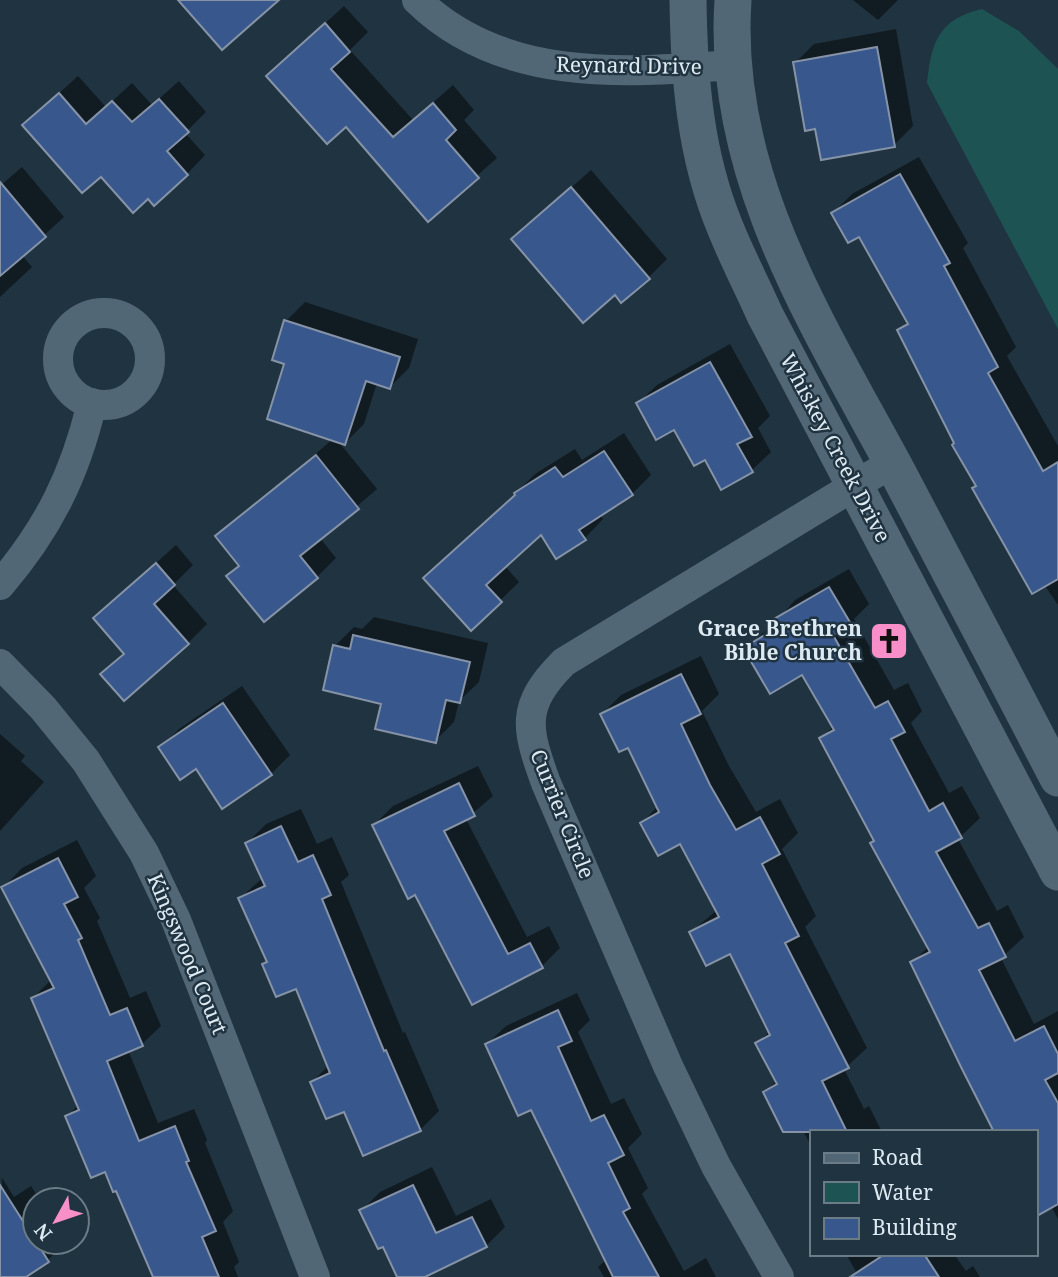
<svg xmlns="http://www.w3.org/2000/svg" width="1058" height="1277" font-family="'Noto Serif',serif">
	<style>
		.water { fill: #1d5353 }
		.shadow { fill: #0007 }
		.building { fill: #38588d; stroke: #8693a7; stroke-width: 2 }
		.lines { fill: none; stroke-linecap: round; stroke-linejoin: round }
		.minor { stroke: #526775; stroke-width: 30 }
		.tertiary { stroke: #526775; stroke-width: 37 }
		.labels { text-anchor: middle; stroke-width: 5; stroke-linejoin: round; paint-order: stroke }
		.street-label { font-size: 21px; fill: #deeaf2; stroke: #203340 }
		.poi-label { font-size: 21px; font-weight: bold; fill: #deeaf2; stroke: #203340; text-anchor: end }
	</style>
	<rect width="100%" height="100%" fill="#203340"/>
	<!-- water -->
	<path class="water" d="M 982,9 L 1019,31 L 1058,69 L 1058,329 L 927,83 C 931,42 939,19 982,9 Z"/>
	<!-- shadow -->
	<g class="shadow">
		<polygon points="853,0 898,0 878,20"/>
		<polygon points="344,6 368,32 350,50 413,120 453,85 474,110 464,120 497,158 428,219 287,58"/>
		<polygon points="896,29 913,126 894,145 816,127 795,63 814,44"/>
		<polygon points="78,76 106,107 132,83 152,105 179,81 206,112 185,133 205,155 187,174 44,107"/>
		<polygon points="919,157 968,243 963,248 1016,347 1007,356 1058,446 1058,605 977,485 899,330 908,321 860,235 833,213 852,194"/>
		<polygon points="22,167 64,217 22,255 32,267 0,297 0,186"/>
		<polygon points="591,170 667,259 648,278 615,293 513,239"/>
		<polygon points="305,302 418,339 409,368 390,387 377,383 364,424 345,443 338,441 377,489 320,538 336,558 317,577 229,576 240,564 218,536 333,439 286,363 286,321"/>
		<polygon points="730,344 770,416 758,428 771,452 752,470 706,458 675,428 638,403 657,385"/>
		<polygon points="624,433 651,475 632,494 600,514 603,519 585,538 541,533 505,566 519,582 471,629 516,493 535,474 575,449 582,460"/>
		<polygon points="176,545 193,565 173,585 207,624 188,643 103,674 125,653 95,618"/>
		<polygon points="849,569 869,604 854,619 894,690 908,683 922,711 911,723 949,793 962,786 980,818 958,839 997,911 1008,905 1024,937 1001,958 1034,1024 1058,1011 1058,1219 1051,1206 1035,1132 913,962 929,946 821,738 834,726 803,672 746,648 777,621 795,600"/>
		<polygon points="374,617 488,643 479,682 459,701 454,722 435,741 383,702 335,646 354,627 362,629"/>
		<polygon points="701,656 719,694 702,711 729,766 756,812 780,799 798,833 782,849 816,916 805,927 867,1048 844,1069 864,1109 869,1106 882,1132 811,1132 811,1146 794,1113 765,1092 777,1080 758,1043 770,1031 730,952 691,932 717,910 681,841 642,823 658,806 628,745 602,714 621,695"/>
		<polygon points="242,686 290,755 271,774 196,767 160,748 179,729"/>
		<polygon points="0,734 25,756 21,761 44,782 0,831"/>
		<polygon points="478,766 493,796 466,819 527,937 549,926 560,948 542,966 472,1002 416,893 374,825 393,806"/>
		<polygon points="301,809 317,844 332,837 349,875 341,882 403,1033 405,1032 439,1111 420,1130 312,1082 329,1065 297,986 264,965 268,960 240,898 263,878 247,843 266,824"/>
		<polygon points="77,840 96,876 84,888 100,918 97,921 130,998 146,991 161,1026 142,1044 128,1050 158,1123 194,1109 207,1140 205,1143 233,1211 223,1222 239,1262 234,1267 238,1277 155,1277 117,1189 67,1117 78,1105 33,998 52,979 4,887 22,868"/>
		<polygon points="577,993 590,1020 578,1032 611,1104 624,1098 642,1134 628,1148 648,1188 642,1194 684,1271 706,1258 716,1277 604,1277 598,1267 606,1260 531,1108 487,1044 506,1026"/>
		<polygon points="432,1167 456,1216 491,1199 505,1227 486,1246 421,1277 399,1277 362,1210 380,1192"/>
		<polygon points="2,1178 14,1197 31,1186 40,1200 35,1200 35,1242 66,1242 47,1261 22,1277 0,1277"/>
		<polygon points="846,1254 954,1254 966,1271 973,1266 980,1277 859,1277"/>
	</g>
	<!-- building -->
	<g class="building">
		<polygon points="178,0 279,0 222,50"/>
		<polygon points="325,23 350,52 331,69 393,137 433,103 456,130 446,140 479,178 428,222 346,127 327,144 266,76"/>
		<polygon points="877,47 895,147 821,160 815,129 805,131 793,62"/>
		<polygon points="59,93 86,124 112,101 132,122 159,99 189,132 167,151 188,175 154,206 148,199 133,213 101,177 82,193 22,125"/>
		<polygon points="900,174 950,263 944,266 998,367 988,373 1043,471 1058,462 1058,579 1032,594 972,488 976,486 952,445 954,443 897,330 908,324 859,237 848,243 831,213"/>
		<polygon points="0,182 46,237 0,276"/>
		<polygon points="571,187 650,279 621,303 615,295 583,323 511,239"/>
		<polygon points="284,320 400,357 390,389 366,381 345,445 267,419 284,364 272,360"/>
		<polygon points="710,362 752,437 737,444 753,472 721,490 705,460 694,466 674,430 656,440 636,403"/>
		<polygon points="604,451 633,495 579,530 586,540 556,559 541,535 486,585 502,602 471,631 423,578 515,495 514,493 555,467 563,477"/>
		<polygon points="316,455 359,509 300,556 318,578 264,622 226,576 239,566 215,536"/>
		<polygon points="156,563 175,585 154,604 189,644 124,701 100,674 124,654 93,618"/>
		<polygon points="829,587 851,624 833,635 875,708 888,701 905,732 891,739 929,811 943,803 962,838 936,852 978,928 989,923 1006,957 979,970 1015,1041 1044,1026 1058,1054 1058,1073 1045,1080 1058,1103 1058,1204 1035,1217 1035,1132 994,1132 962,1069 910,962 930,952 870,843 874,841 819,738 834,730 802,675 770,694 743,648 778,627 774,619"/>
		<polygon points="353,635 470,662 460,703 446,700 436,743 375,729 381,704 323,690 333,645 350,649"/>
		<polygon points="681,674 701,714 681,724 710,785 736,830 760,817 780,854 762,864 799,936 785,943 849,1068 822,1081 847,1132 783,1132 763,1092 777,1084 755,1043 770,1035 730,954 706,966 689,932 719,917 680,844 658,856 640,823 659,812 628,748 619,752 600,714"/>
		<polygon points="223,703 272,775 222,809 196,769 180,780 158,747"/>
		<polygon points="459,783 475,816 444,831 508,954 530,943 543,968 472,1005 415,895 408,899 372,825"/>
		<polygon points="281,826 298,862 313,855 331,895 322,899 384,1051 386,1050 421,1131 363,1156 344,1112 326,1119 310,1082 330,1073 296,989 276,997 262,964 267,962 238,898 265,886 245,843"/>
		<polygon points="58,858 78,897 64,904 82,938 78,940 110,1015 127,1008 143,1046 107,1061 139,1141 175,1126 189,1161 186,1162 216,1231 202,1237 219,1277 153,1277 116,1191 113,1192 105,1172 91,1178 65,1116 79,1110 31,998 54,988 1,887"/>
		<polygon points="558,1010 572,1041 558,1047 591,1121 604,1115 624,1155 608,1163 630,1208 623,1212 659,1277 613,1277 531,1110 518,1116 485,1044"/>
		<polygon points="0,1185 49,1262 26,1277 0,1277"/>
		<polygon points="413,1185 436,1233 472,1217 487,1247 425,1277 397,1277 383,1247 378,1249 359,1210"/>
		<polygon points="885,1254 924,1254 939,1277 850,1277"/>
	</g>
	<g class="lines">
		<!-- minor -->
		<g class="minor">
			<path d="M 417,0 C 502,83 624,73 733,65"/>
			<circle cx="104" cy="359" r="46"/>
			<path d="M 0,585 C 48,529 75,475 92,403"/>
			<polyline points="0,664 43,708 86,761 144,853 176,920 315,1277"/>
			<path d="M 779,1277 L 716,1166 L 668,1066 L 546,783 C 526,728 520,706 564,662 L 892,463"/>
		</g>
		<!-- tertiary -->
		<g class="tertiary">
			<path d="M 688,0 C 689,77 695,155 725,227 C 737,257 752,286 765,315 L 1058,872"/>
			<path d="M 733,0 C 721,176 818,324 898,473 C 952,575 1005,676 1058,778"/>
		</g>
	</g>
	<!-- icons -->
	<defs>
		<g id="church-square" transform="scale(2.0125)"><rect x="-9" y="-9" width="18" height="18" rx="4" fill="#f98fc9" stroke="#203340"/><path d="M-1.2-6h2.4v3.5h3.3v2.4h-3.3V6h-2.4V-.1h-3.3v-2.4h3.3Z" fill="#111"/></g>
	</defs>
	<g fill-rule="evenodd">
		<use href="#church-square" x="889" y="641"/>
	</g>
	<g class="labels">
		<!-- street labels -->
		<g class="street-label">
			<text transform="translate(629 66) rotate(1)" y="7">Reynard Drive</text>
			<text transform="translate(835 448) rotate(62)" y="7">Whiskey Creek Drive</text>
			<text transform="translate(562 814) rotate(68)" y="7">Currier Circle</text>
			<text transform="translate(187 954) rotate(67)" y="7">Kingswood Court</text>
		</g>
		<!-- poi labels -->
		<g class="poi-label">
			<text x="862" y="636">Grace Brethren<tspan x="862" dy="24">Bible Church</tspan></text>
		</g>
	</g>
	<!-- legend -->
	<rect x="810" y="1130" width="228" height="126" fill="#203340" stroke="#6c7c87" stroke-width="2"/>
	<rect x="824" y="1153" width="35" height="10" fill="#526775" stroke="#6c7c87" stroke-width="2"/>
	<text x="872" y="1165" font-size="21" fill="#deeaf2">Road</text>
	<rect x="824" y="1182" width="35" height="21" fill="#1d5353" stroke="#6c7c87" stroke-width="2"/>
	<text x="872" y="1200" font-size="21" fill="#deeaf2">Water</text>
	<rect x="824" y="1218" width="35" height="21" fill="#38588d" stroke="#6c7c87" stroke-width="2"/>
	<text x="872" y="1235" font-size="21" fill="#deeaf2">Building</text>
	<!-- north arrow -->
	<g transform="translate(56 1221) rotate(230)"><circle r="33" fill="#203340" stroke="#6c7c87" stroke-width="2"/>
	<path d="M0-5L12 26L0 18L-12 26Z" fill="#f98fc9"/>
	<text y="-10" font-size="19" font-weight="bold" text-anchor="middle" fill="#deeaf2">N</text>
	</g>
</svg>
